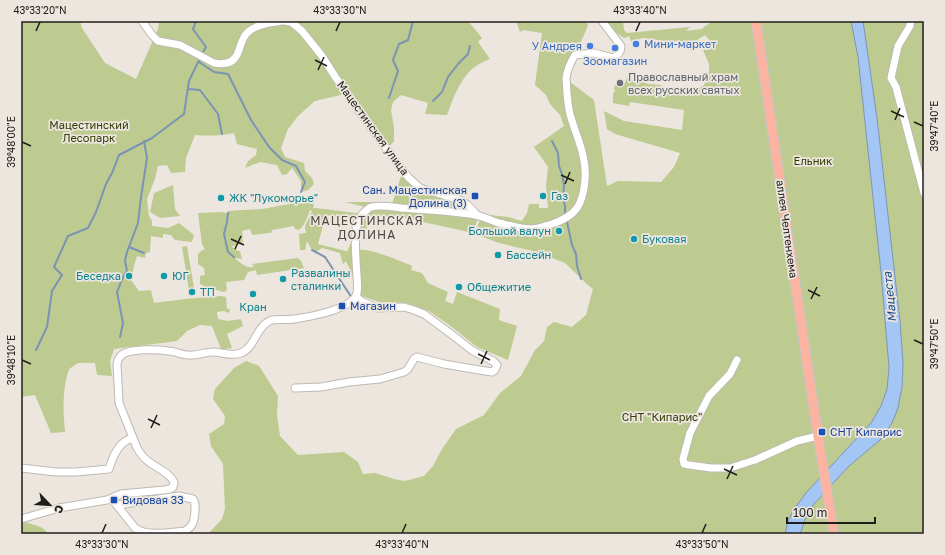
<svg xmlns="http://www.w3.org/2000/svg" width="945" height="555" font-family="'Golos Text',sans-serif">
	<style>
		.green { fill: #bdca90; fill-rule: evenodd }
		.water { fill: #a4c6f4; stroke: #7c94b3 }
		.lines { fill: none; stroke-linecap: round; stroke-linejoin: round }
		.stream { stroke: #7c94b3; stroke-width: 2 }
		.minor-casing { stroke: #bfb9b2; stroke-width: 9 }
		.major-casing { stroke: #c5c4c4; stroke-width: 11 }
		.minor { stroke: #fff; stroke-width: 7 }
		.major { stroke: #fab4a1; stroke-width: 9 }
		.ticks { fill: none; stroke: #201e1b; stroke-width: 1.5 }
		.shop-dot { fill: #3f7fe0; stroke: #ece6df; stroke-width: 1.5 }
		.worship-dot { fill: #6b7280; stroke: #ece6df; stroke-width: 1.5 }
		.transit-dot { fill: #1a4fb4; stroke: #ece6df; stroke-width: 1.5 }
		.culture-dot { fill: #0f9aa8; stroke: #ece6df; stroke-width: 1.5 }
		.labels { text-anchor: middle; stroke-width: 3.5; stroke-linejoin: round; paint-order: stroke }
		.shop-label { font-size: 11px; fill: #366cbe; stroke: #ece6df; text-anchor: start }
		.worship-label { font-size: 11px; fill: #5b616d; stroke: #ece6df; text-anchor: start }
		.park-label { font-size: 11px; fill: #323a02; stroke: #ece6df }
		.street-label { font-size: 11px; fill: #201e1b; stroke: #ece6df }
		.transit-label { font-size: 11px; fill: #164399; stroke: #ece6df; text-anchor: start }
		.culture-label { font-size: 11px; fill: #0d838f; stroke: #ece6df; text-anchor: start }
		.neighbourhood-label { font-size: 12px; letter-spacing: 1px; fill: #504b45; stroke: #ece6df }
		.water-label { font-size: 12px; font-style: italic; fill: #144a8d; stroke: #ece6df }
		.neatline { fill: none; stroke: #201e1b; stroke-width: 1.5 }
		.ticks-label { font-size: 10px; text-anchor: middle; fill: #201e1b }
	</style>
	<rect width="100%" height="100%" fill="#ece6df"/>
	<!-- green -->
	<g class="green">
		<path d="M 21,21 L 80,21 L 82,28 L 105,63 L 136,79 L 158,29 L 159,21 L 468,21 L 482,38 L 478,42 L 490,59 C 485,61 480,63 476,66 C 461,76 453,99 447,115 L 425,114 L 428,103 L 401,95 L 393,102 L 391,110 L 394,128 L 394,141 L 390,146 L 387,154 L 345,94 L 315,101 L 298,116 L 288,129 L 281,148 L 285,157 L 304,163 L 305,171 L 312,178 L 314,184 L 308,190 L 301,192 L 301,181 L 292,168 L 287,174 L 282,175 L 277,165 L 260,162 L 245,168 L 248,161 L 256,155 L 257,149 L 237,144 L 234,133 C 221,136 208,136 195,135 L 186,158 L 185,172 L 171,173 L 167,165 L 158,166 L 155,179 L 147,199 L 149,216 L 152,221 L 152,226 L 168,228 L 179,223 L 194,235 L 192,242 L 175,240 L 171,235 L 163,234 L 163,238 L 151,236 L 150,252 L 146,253 L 145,258 L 137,256 C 134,264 133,272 131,280 L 139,291 L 151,290 L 154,303 L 185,299 L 221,296 L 226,297 L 227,309 L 230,309 L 229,313 L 224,311 L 217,312 L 218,319 L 228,321 L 241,319 L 243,326 L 227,334 L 232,348 L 221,349 L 212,326 L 200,325 L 187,331 L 177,341 L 114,349 L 110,361 L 112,376 L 97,375 L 95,363 L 78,363 L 69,369 C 62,391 63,410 65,432 L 51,433 L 35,395 L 21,397 Z"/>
		<path d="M 516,21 L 584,21 L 588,24 L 587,28 L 575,55 L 566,79 L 594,100 L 607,186 L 618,181 L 661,182 L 674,167 L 680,153 L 615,134 L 607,129 L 604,111 L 624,121 L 682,130 L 684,110 L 630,102 L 629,106 L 613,103 L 613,94 L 615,91 L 614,88 L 616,84 L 623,87 L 627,78 L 649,84 L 660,85 L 664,87 L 671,93 L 676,95 L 685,94 L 694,92 L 704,85 L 709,72 L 709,64 L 703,50 L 709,50 L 714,45 L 705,35 L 694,42 L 695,49 L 689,50 L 688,47 L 678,50 L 676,44 L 679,40 L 667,43 L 654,39 L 643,38 L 631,41 L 629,36 L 624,38 L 614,31 L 606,21 L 623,21 L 624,30 L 627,33 L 690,27 L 686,31 L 702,29 C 705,25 709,25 712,21 L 851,21 L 858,57 L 881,272 L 889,368 L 887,389 L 881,406 L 871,423 L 806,493 L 788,521 L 785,534 L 208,534 L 222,519 L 225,509 L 223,464 L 211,446 L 209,434 L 224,424 L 225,416 L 213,399 L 215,389 L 234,368 L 246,361 L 259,366 L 278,396 L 277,415 L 280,436 L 298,455 L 344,452 L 358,462 L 363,474 L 375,473 L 394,479 L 405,481 L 424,476 L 433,466 L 442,449 L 456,429 L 484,415 L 500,393 L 521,376 L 535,350 L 544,341 L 547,327 L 554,322 L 572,327 L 586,315 L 593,289 L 588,285 L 565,263 L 537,252 L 499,243 L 475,234 L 480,219 L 489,220 L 491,215 L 508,217 L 522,221 L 527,213 L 529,204 L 539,204 L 539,208 L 548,208 L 546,185 L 548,167 L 534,147 L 564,126 L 560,115 L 550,104 L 546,95 L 535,85 L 542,33 L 523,30 L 520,32 Z"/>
		<polygon points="863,21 924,21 924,534 800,534 808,512 814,504 849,466 880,440 898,408 902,387 903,364 900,321 877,118"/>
		<path d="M 402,173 L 421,192 L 460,200 L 478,218 L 473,233 L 405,218 L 374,215 L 368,223 L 365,233 L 357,231 L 356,250 C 367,247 401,261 412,266 L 411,270 L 422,273 L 428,283 L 448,292 L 445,301 L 453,304 L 457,292 L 500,309 L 499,320 L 517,326 L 508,360 L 477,347 L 452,327 L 429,311 L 407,303 L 379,302 L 356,294 L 357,284 L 346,261 L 343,264 L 340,253 L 322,248 L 316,252 L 312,250 L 307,241 L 305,250 L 300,250 L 299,234 L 306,233 L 305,226 L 312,211 L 310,210 C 307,218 305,225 299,230 L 295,229 L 294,226 L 272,230 L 271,233 L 270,233 L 252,235 L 250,229 L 242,231 L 243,238 L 242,238 L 243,241 L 241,244 L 232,246 L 233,248 L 236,248 L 237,251 L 240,251 L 242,259 L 235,258 C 239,262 247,269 254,267 L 252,264 L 298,258 L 301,261 L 304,268 L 257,275 L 256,270 L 248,272 L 244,280 L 226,282 L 227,290 L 224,292 L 216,290 L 208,293 L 206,287 L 200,284 L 200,276 L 205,275 L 204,268 L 198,264 L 198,254 L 201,251 L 205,249 L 202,244 L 198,213 L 224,212 L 225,213 L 227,213 L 228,211 L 262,209 L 290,204 L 295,201 L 314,204 L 313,208 L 325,209 L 363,214 L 369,208 L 345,202 L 372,202 L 392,204 ZM 326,215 L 353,220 L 351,227 L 356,231 L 347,252 L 346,251 L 318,244 Z"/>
		<polygon points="173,185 175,209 180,216 160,218 150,212 154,193"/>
		<polygon points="187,246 194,288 189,290 182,247"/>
		<polygon points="21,521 41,527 47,532 46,534 21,534"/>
	</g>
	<!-- water -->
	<polygon class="water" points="851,21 863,21 877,118 900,321 903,364 902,387 898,408 892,423 880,440 849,466 814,504 808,512 800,534 785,534 788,521 794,509 806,493 871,423 881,406 887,389 889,368 881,272 858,57"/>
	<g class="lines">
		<!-- stream -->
		<g class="stream">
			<polyline points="196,21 193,29 206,47 202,54"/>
			<polyline points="199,62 214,72 228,74 251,120 269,147 282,160 296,166 305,182 301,192"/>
			<polyline points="188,89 200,90 218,114 222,134"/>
			<polyline points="389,98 398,71 393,60 399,44 408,40 413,21"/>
			<polyline points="433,101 442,92 448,77 458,64 468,54 470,46"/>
			<polyline points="552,141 558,153 559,166 562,174 564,185 563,198 565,206 565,214"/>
			<polyline points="228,213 227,222 224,234 228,252 234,257"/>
			<polyline points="567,222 572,245 576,254 577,266 581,279"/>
			<polyline points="129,247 144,253"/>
			<polyline points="312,250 325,257 352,298"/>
			<polyline points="120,337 123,323 117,292 123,277 127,271 125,261 127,252 138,223 141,197 147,158 144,141"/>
			<polyline points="36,350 47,327 52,291 62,275 54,267 68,236 88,228 96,212 106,184 112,173 119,155 152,138 184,114 189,81 200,58"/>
		</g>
		<!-- minor casing -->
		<g class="minor-casing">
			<g id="minor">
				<path d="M 142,21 L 152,35 L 158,41 L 180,45 L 214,63 C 219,64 222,64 227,63 C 241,60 238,42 247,33 C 256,24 270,23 282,21"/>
				<path d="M 284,21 L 291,22 L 302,31 L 322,56 L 336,78 L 359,111 L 400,167 L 409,178 L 420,188 L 460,200 C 468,204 472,209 477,215"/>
				<polyline points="911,21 910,26 898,46 891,78 896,87 924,193"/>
				<polyline points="737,360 730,374 709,396 690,433 683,459 684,464 689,465 711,468 730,468 755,460 797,441 818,436"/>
				<polyline points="295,388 321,387 349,382 380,379 404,372 408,369 414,359 417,357 444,364 473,369 492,372 495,370 497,365 493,361 473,351 451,334 424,314 414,310 404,307 377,308 361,301 356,296"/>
				<path d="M 21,468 L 56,472 L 76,472 L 109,469 C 113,456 119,441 133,438"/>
				<path d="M 112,499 L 135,528 C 147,537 171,532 185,531 C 194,526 194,520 195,511 C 195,506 196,503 193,499 L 179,496 L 117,505"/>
				<path d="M 21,519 L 59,508 L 107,500 L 121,494 L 164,490 L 170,489 L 173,487 L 174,482 C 169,472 156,468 148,461 C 143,458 140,453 137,448 L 119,403 L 117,364 C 118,359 120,355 125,353 C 136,349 156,349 168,351 C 175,351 181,355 188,355 C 197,356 205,352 213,352 C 222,352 232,357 241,353 C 256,347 256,325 272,320 C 279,319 287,320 294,319 C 309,317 348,310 356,296 C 359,290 357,282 357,275 C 356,261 353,230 359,219 C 362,214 365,211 369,208 C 376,204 393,207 401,208 C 426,210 451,211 475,215 C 483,216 491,221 499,223 C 508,225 522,229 531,229 C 538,229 545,226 552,224 C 576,216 583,205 585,180 C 587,155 576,137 570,114 C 567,103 567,90 566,79 C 567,69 570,63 575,55 L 594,53 L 613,58 C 619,55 621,52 621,46 L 602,21"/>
			</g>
		</g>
		<!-- major casing -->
		<g class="major-casing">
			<polyline id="major" points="756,21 818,436 834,534"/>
		</g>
		<!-- minor -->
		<use href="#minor" class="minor"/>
		<!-- major -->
		<use href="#major" class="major"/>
	</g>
	<!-- ticks -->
	<path class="ticks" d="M 36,31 L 40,22M 336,31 L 340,22M 636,31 L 640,22M 315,60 L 327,66M 318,70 L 324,57M 891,111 L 904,117M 895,120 L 900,108M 914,122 L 923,126M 22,142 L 31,146M 561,175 L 574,181M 565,184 L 570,172M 231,239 L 244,245M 235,249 L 241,236M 808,290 L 820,296M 811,299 L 817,287M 914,340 L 923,344M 478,354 L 490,360M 22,360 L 31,364M 481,364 L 487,351M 148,419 L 160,425M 151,428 L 157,415M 724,469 L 737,475M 727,479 L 733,466M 102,533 L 106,524M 402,533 L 406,524M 702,533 L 706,524"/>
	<!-- markers -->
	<g class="shop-dot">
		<circle cx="636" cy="44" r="4"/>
		<circle cx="590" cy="46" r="4"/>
		<circle cx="615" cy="48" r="4"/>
	</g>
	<circle class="worship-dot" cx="620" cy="83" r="4"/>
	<g class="transit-dot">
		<rect x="471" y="192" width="8" height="8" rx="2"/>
		<rect x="338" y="302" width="8" height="8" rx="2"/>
		<rect x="818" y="428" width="8" height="8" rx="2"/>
		<rect x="110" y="496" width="8" height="8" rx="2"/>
	</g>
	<g class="culture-dot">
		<circle cx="543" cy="196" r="4"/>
		<circle cx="221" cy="198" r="4"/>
		<circle cx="559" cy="231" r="4"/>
		<circle cx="634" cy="239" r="4"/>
		<circle cx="498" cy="255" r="4"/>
		<circle cx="129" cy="276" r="4"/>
		<circle cx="164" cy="276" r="4"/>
		<circle cx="283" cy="279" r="4"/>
		<circle cx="459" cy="287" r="4"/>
		<circle cx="192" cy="292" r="4"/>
		<circle cx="253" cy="294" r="4"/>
	</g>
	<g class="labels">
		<!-- shop labels -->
		<g class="shop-label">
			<text x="644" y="48">Мини-маркет</text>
			<text x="582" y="50" text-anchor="end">У Андрея</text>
			<text x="615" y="65" text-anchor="middle">Зоомагазин</text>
		</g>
		<!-- worship labels -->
		<g class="worship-label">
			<text x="628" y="81">Православный храм<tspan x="628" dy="13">всех русских святых</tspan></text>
		</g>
		<!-- park labels -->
		<g class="park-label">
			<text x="89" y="129">Мацестинский<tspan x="89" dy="13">Лесопарк</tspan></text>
			<text x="813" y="165">Ельник</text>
			<text x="662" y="421">СНТ "Кипарис"</text>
		</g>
		<!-- street labels -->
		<g class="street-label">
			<text transform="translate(373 128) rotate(54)" y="4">Мацестинская улица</text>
			<text transform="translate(787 229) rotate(82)" y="4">аллея Челтенхема</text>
		</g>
		<!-- transit labels -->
		<g class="transit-label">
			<text x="467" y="194" text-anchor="end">Сан. Мацестинская<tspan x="467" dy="13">Долина (3)</tspan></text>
			<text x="350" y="310">Магазин</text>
			<text x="830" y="436">СНТ Кипарис</text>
			<text x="122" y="504">Видовая 33</text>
		</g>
		<!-- culture labels -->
		<g class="culture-label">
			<text x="551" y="200">Газ</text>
			<text x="229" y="202">ЖК "Лукоморье"</text>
			<text x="551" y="235" text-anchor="end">Большой валун</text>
			<text x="642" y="243">Буковая</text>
			<text x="506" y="259">Бассейн</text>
			<text x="291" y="277">Развалины<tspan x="291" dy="13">сталинки</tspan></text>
			<text x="121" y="280" text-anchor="end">Беседка</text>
			<text x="172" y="280">ЮГ</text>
			<text x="467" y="291">Общежитие</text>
			<text x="200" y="296">ТП</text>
			<text x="253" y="311" text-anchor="middle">Кран</text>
		</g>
		<!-- neighbourhood labels -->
		<g class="neighbourhood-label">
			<text x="367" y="225">МАЦЕСТИНСКАЯ<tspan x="367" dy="14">ДОЛИНА</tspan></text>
		</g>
		<!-- water labels -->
		<g class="water-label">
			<text transform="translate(890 297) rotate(-96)" y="4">Мацеста</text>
		</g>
	</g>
	<!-- border -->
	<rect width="945" height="555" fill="none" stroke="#ece6df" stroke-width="44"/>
	<!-- north arrow -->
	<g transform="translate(50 505) rotate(115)" stroke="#ece6df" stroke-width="3" paint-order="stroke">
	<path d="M0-3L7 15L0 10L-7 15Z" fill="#201e1b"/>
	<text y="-6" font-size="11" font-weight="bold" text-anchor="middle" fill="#201e1b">С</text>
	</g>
	<!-- scale -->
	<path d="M787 517v6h88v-6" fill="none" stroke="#201e1b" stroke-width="2"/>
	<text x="793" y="517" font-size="12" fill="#201e1b" stroke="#ece6df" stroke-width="3" paint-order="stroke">100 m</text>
	<rect x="22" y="22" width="901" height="511" class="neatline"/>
	<g class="ticks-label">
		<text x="40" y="14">43°33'20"N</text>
		<text x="340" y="14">43°33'30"N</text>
		<text x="640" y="14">43°33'40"N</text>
		<text transform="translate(934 126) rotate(-90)" y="4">39°47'40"E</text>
		<text transform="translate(11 142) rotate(-90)" y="4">39°48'00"E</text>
		<text transform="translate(934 344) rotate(-90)" y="4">39°47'50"E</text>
		<text transform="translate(11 360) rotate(-90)" y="4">39°48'10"E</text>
		<text x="102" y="548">43°33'30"N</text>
		<text x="402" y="548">43°33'40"N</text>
		<text x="702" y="548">43°33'50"N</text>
	</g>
</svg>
